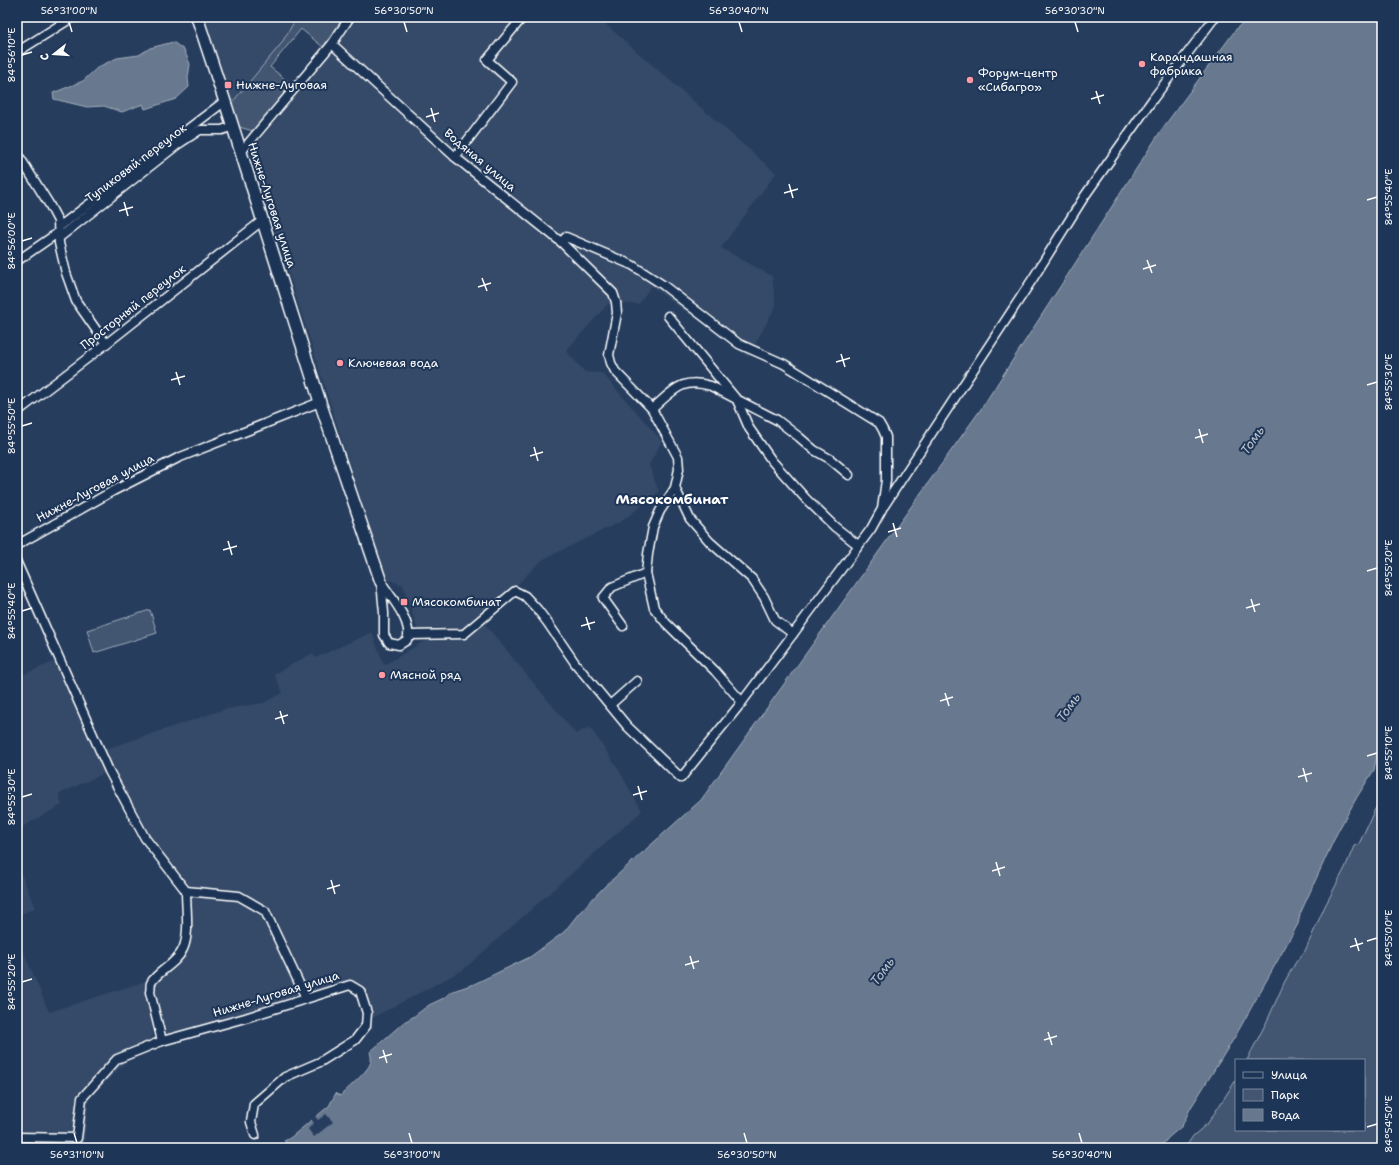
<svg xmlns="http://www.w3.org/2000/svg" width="1399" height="1165" font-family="'Shantell Sans',sans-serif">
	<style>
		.built { fill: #344a68 }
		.green { fill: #425672; stroke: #a0aab8 }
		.water { fill: #67788e; stroke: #a4aebb }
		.pier { fill: #263d5e }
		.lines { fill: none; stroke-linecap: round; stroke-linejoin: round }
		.street-casing { stroke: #fff; stroke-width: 11 }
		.secondary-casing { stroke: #fff; stroke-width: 14 }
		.street { stroke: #1d3557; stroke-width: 8 }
		.secondary { stroke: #1d3557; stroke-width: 11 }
		.ticks { fill: none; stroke: #fff; stroke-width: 1.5 }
		.poi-dot { fill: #ff9aa2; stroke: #1d3557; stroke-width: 1.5 }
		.labels { text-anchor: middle; stroke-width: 4; stroke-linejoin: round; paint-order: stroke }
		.poi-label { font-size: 12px; fill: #fff; stroke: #1d3557; text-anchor: start }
		.street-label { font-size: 12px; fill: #fff; stroke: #1d3557 }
		.water-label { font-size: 13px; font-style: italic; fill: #bbc2cc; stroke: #1d3557 }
		.quarter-label { font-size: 14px; font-weight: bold; fill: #fff; stroke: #1d3557 }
		.neatline { fill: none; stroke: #fff; stroke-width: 1.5 }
		.ticks-label { font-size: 10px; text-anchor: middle; fill: #fff }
	</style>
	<rect width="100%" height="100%" fill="#263d5e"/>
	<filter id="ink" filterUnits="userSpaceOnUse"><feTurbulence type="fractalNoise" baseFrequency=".025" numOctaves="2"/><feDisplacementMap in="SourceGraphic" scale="8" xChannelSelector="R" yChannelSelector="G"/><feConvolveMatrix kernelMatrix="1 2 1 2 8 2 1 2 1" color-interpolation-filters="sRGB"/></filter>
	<g filter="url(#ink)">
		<!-- built -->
		<g class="built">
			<polygon points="201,17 297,17 281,44 230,105"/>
			<polygon points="358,17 596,17 601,21 597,17 605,17 602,21 776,173 721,248 772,276 776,306 748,357 651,286 639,304 608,304 566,351 585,372 602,373 662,441 649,465 659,492 622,521 542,560 512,590 463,630 418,631 403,585 386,579 250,152 335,47"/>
			<polygon points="483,622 576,734 590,727 617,767 642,811 463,970 372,1018 362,989 350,981 305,996 170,1037 162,1031 154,995 157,979 179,962 190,938 188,892 162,851 147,837 112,770 103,750 225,709 263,703 283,693 274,674 313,653 315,658 372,632 384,665 428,639 466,637"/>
			<polygon points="56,661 105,773 59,794 62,805 17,830 17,677"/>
			<polygon points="17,863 35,908 17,916"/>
			<polygon points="17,936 49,1012 146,981 153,1036 89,1098 84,1144 82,1148 17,1148"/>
		</g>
		<!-- green -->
		<g class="green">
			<polygon points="297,17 344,17 323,47 301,29 270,67 292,85 253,131 239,127 230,105 281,44"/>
			<polygon points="150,610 157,633 94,653 87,630"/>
			<polygon points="1382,798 1382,1148 1185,1148 1193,1136 1208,1123 1236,1080 1236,1130 1364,1130 1364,1060 1247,1060 1268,1019 1285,981 1296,962 1305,951 1325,906 1345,868 1354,846 1359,844 1374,811"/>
		</g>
		<!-- water -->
		<g class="water">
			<path d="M 1249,17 L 1382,17 L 1382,747 L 1377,755 L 1374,770 L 1357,797 L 1337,833 L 1300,914 L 1298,924 L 1236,1035 L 1190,1109 L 1182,1126 L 1168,1138 L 1160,1148 L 288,1148 L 290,1146 L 284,1141 L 290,1138 L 329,1106 L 336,1093 L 340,1096 C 346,1090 368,1071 370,1064 C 372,1060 371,1056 370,1052 L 404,1022 L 413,1017 L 429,1005 L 446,997 L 450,992 L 474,984 L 530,957 L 564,932 L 579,913 L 604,887 L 701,800 L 981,409 L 1162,129 L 1237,28 Z"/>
			<polygon points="173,42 184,50 190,64 188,78 189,87 176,99 145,109 143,104 122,112 104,106 87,107 54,99 53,93 83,81 98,67 117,58 139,55 150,48"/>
		</g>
		<!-- pier -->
		<polygon class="pier" points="326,1114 333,1122 314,1137 308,1129 314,1123 311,1119 314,1115 318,1120"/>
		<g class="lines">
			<!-- street casing -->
			<g class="street-casing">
				<g id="street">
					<polyline points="332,44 455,157 561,242 613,293 616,302 617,313 609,355 611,363 615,371 652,409 678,457 679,469 675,488 690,519 710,542 752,579 764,597 775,620 793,634"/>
					<polyline points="17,52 73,17"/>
					<polyline points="241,152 332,44 350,17"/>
					<polyline points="17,153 49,204 58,221 59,243 66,273 76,301 106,344"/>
					<polyline points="455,157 512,82 487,60 523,17"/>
					<polyline points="59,227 225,101"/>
					<polyline points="60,237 177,145 200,130 222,130 233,126"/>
					<polyline points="17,261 59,232"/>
					<polyline points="668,316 737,400 749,428 772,461 806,499 835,527 858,545"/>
					<path d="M 652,409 C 673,391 681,377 711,386 L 777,420 L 799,437 L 814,450 L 830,459 L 849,475"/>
					<polyline points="17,412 106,344 263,220"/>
					<polyline points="675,488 660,511 653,527 648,554 646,573 654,608 666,623 715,671 742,702"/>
					<polyline points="884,506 1032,280 1084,197 1153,99 1215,17"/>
					<polyline points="17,545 113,491 178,458 320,402"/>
					<polyline points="17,563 109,771 145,838 186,891 239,896 265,911 306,998"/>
					<path d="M 381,582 C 390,596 414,623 407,640 L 399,645 L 389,643 L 384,635 L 384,613 Z"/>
					<polyline points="623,626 603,598 612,587 646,573"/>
					<polyline points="409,635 464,634 515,591 525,596 537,609 547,622 575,663 627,726 681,778 742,702 793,634 871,529 882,509 886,480 886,437 883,430 879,423 784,364 739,344 663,285 632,265 566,237 561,242"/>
					<polyline points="610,705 637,681"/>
					<polyline points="162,1041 245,1018 350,985 360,991 367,1013 366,1026 355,1040 320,1062 285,1077 254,1104 251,1122 255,1135"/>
					<path d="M 17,1137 L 77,1138 L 82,1098 L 117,1059 L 162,1041 L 150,992 C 151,989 150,985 151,983 C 157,971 176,965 183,949 C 190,934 186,909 186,891"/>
				</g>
			</g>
			<!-- secondary casing -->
			<g class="secondary-casing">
				<polyline id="secondary" points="197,17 226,105 320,402 381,582"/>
			</g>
			<!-- street -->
			<use href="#street" class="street"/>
			<!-- secondary -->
			<use href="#secondary" class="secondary"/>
		</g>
	</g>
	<!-- ticks -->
	<path class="ticks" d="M 69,22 L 72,32M 404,22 L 407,32M 739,22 L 742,32M 1075,22 L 1078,32M 22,55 L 32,52M 1096,91 L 1100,104M 1091,99 L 1104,95M 431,108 L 435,122M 426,117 L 439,113M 789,184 L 793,198M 784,193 L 798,189M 1367,200 L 1377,197M 124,202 L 128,216M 119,211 L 133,207M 22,241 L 32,238M 1147,260 L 1152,273M 1143,269 L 1156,265M 482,278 L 487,291M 478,287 L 491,283M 841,354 L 845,367M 836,362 L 850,358M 176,372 L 180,385M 171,380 L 185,376M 1367,385 L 1377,382M 22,426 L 32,423M 1199,429 L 1203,443M 1195,438 L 1208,434M 534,447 L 538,461M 530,456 L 543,452M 893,523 L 897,537M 888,532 L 901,528M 228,541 L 232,555M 223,550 L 237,546M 1367,571 L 1377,568M 1251,599 L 1255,612M 1246,608 L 1260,604M 22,611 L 32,608M 586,617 L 590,630M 581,626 L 595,622M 945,693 L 949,706M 940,701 L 953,697M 280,711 L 284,724M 275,719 L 288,715M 1367,756 L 1377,753M 1303,768 L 1307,782M 1298,777 L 1312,773M 638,786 L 642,800M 633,795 L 647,791M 22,797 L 32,794M 996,862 L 1000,876M 992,871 L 1005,867M 331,880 L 335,894M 327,889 L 340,885M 1355,938 L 1359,951M 1367,941 L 1377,938M 1350,947 L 1363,943M 690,956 L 694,969M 685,965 L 699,961M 22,982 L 32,979M 1048,1032 L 1052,1045M 1044,1040 L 1057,1036M 383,1050 L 387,1063M 379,1058 L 392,1054M 1367,1127 L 1377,1124M 74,1133 L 77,1143M 409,1133 L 412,1143M 744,1133 L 747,1143M 1079,1133 L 1082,1143"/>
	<!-- markers -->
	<g class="poi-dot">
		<circle cx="1142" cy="64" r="4"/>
		<circle cx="970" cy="80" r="4"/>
		<rect x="224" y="81" width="8" height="8" rx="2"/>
		<circle cx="340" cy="363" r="4"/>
		<rect x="400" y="598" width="8" height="8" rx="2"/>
		<circle cx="382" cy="675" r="4"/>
	</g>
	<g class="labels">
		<!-- poi labels -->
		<g class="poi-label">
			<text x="1150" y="61">Карандашная<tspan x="1150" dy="14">фабрика</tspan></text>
			<text x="978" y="77">Форум-центр<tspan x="978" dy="14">«Сибагро»</tspan></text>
			<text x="236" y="89">Нижне-Луговая</text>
			<text x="348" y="367">Ключевая вода</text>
			<text x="412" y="606">Мясокомбинат</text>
			<text x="390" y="679">Мясной ряд</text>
		</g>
		<!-- street labels -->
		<g class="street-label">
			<text transform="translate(480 160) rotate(40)" y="4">Водяная улица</text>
			<text transform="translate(136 163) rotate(-37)" y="4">Тупиковый переулок</text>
			<text transform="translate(272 205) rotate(72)" y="4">Нижне-Луговая улица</text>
			<text transform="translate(133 307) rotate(-38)" y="4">Просторный переулок</text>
			<text transform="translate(95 488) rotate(-28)" y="4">Нижне-Луговая улица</text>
			<text transform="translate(276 994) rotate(-17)" y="4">Нижне-Луговая улица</text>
		</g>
		<!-- water labels -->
		<g class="water-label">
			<text transform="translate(1252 440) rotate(-55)" y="5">Томь</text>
			<text transform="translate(1068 707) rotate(-55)" y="5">Томь</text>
			<text transform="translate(882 971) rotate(-54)" y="5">Томь</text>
		</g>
		<!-- quarter labels -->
		<g class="quarter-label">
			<text x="672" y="504">Мясокомбинат</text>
		</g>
	</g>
	<!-- margin -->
	<rect width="1399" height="1165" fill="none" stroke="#1d3557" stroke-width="44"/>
	<!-- legend -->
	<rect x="1235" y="1059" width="130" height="72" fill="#1d3557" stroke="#77869a"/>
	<rect x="1243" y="1072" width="20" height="6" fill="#1d3557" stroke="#77869a"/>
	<text x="1271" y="1079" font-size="12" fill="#ffffff">Улица</text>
	<rect x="1243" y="1089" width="20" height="12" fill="#425672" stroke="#77869a"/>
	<text x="1271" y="1099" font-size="12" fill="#ffffff">Парк</text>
	<rect x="1243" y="1109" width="20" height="12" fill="#67788e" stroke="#77869a"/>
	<text x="1271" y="1119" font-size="12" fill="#ffffff">Вода</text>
	<!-- north arrow -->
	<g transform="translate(54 54) rotate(253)" stroke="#1d3557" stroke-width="3" paint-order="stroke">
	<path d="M0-3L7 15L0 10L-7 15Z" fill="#ffffff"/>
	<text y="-6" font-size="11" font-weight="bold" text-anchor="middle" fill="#ffffff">С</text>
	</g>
	<rect x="22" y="22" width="1355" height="1121" class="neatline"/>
	<g class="ticks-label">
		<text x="69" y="14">56°31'00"N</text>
		<text x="404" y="14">56°30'50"N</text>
		<text x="739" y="14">56°30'40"N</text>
		<text x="1075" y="14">56°30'30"N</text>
		<text transform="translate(11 55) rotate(-90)" y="4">84°56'10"E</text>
		<text transform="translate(1388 197) rotate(-90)" y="4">84°55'40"E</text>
		<text transform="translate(11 241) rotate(-90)" y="4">84°56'00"E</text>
		<text transform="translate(1388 382) rotate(-90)" y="4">84°55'30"E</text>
		<text transform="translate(11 426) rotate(-90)" y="4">84°55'50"E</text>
		<text transform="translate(1388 568) rotate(-90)" y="4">84°55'20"E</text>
		<text transform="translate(11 611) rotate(-90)" y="4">84°55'40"E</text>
		<text transform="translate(1388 753) rotate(-90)" y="4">84°55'10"E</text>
		<text transform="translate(11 797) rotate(-90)" y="4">84°55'30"E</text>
		<text transform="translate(1388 938) rotate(-90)" y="4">84°55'00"E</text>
		<text transform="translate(11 982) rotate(-90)" y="4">84°55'20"E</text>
		<text transform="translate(1388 1124) rotate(-90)" y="4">84°54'50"E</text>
		<text x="77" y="1158">56°31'10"N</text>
		<text x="412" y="1158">56°31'00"N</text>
		<text x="747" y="1158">56°30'50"N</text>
		<text x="1082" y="1158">56°30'40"N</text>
	</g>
</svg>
